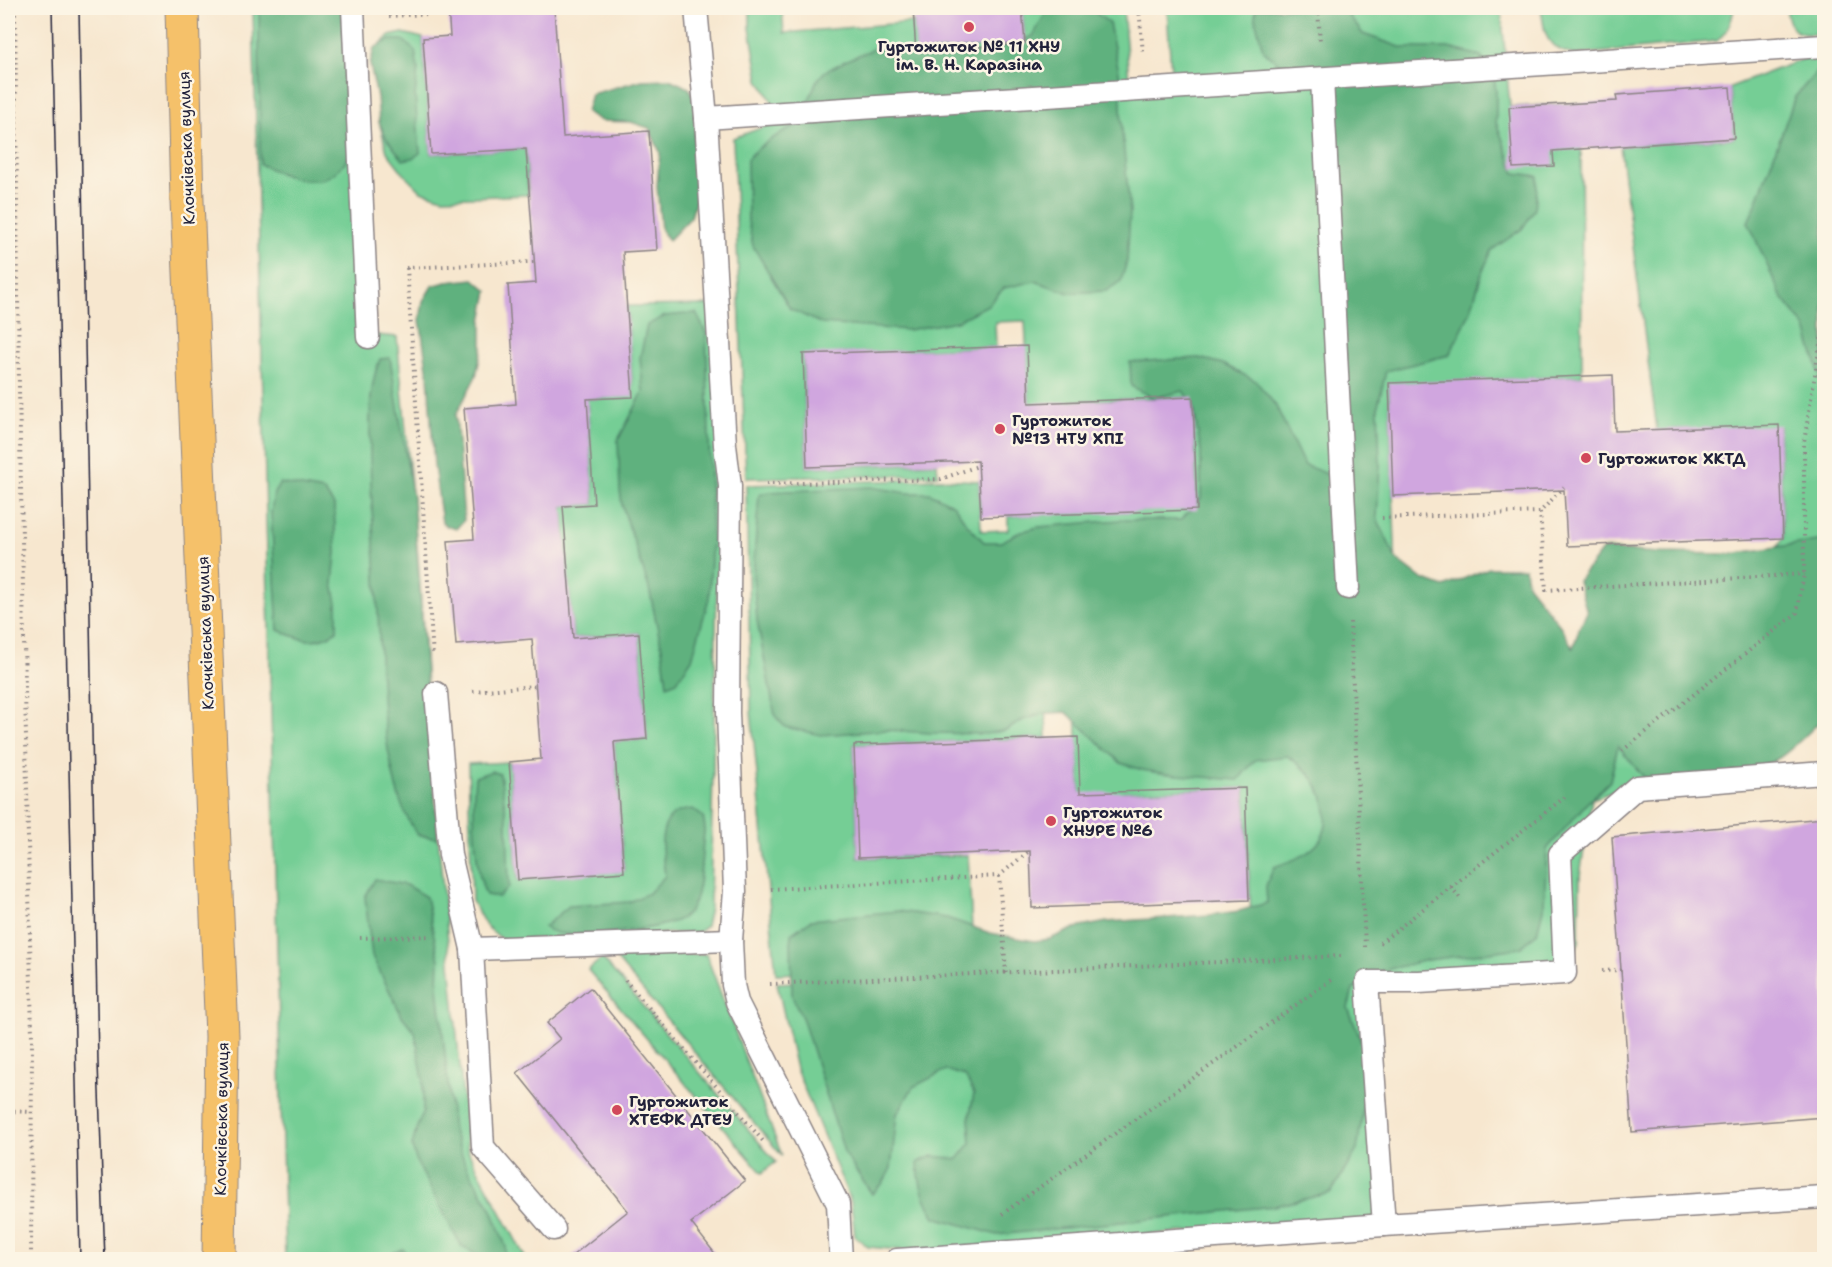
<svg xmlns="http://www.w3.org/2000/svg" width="1832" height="1267" font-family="'Shantell Sans',sans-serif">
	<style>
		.green { fill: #74ce95; stroke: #4b7868; stroke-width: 1.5 }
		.forest { fill: #5fb17e; stroke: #406a5c; stroke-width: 1.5 }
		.building { fill: #d0a6df }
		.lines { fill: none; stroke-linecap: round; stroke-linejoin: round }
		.service-casing { stroke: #8c8485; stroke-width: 25 }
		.primary-casing { stroke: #8c8485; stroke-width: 35 }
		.path { stroke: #8c8485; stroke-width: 4; stroke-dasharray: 1.5 4.5; stroke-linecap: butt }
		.service { stroke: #fff; stroke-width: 22 }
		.primary { stroke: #f5c16b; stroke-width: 33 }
		.tram { stroke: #22223b; stroke-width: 1.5 }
		.poi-dot { fill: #d1495b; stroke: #fcf5e5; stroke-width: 2 }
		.labels { text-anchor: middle; stroke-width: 5; stroke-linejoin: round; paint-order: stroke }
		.poi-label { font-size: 16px; font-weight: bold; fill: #22223b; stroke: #fcf5e5; text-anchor: start }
		.street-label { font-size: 16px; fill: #22223b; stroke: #fcf5e5 }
	</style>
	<rect width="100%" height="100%" fill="#fcf5e5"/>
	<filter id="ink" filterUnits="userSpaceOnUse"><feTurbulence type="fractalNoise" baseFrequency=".0167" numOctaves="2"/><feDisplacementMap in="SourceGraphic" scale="12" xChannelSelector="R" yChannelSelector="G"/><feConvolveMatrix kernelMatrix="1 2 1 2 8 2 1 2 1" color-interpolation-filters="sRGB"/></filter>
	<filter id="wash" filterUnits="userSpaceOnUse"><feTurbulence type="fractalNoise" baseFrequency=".008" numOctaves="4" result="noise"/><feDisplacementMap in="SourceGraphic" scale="24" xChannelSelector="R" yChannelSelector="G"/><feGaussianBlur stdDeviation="1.35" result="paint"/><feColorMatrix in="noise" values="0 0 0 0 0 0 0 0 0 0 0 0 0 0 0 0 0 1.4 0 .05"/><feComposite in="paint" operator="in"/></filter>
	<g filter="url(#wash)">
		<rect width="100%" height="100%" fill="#f7e7cf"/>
		<!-- green -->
		<g class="green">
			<polygon points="253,8 346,8 356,333 397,337 418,557 437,826 468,1151 526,1259 285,1259"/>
			<polygon points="750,8 782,8 784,33 914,22 917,52 1025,43 1022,8 1123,8 1130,91 1172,88 1167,8 1501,8 1510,107 1581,103 1582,376 1389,384 1399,650 1608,652 1646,780 1592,799 1580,875 1579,942 1565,973 1367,983 1383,1218 912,1251 868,1247 855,1236 851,1202 796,1069 777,983 1253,960 1245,788 1123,792 1081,815 1076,712 1046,713 1047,738 854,745 858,858 968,855 974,966 776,974 751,711 746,485 941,479 979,481 981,531 1008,530 1008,516 1197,509 1193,397 1071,401 1072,421 1030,423 1025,321 995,322 996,347 803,355 807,467 937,463 938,475 746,478 733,138 783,120 759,80 750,28"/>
			<path d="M 1541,8 L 1734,8 C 1732,22 1728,31 1717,41 L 1574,55 C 1545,48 1545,35 1541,8 Z"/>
			<path d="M 1786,8 L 1824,8 L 1824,34 C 1798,35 1790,35 1786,8 Z"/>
			<polygon points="403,33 423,38 431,154 526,149 528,195 443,198 421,191 404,174 387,152 379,122 379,45 389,36"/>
			<polygon points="1819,53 1824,53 1824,543 1777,548 1783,538 1779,426 1657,430 1620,146 1734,138 1730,87"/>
			<polygon points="712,305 720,448 710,908 706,926 699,932 503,940 486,926 472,901 468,764 509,762 518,880 624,871 614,742 647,739 639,633 573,638 563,506 594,504 587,399 633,396 627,306"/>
			<polygon points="706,954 782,1156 613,955"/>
			<polygon points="602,958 776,1162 762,1173 588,970"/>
		</g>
		<!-- forest -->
		<g class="forest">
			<path d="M 259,8 L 342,8 L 350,156 C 345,162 340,169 333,174 C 312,189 280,174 260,164 Z"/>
			<path d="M 1053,8 L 1089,8 L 1109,23 L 1120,77 L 1122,130 L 1130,212 L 1127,261 L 1121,281 L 1106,291 L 1069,293 L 1035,281 L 1004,288 L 988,305 L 957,321 L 908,330 L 822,324 L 790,309 L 753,246 L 748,222 L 747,159 C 762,143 779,134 800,124 L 816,82 L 824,72 L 845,61 L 875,48 L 936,58 L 975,54 L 1013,44 L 1033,36 L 1046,12 Z"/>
			<path d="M 1256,8 L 1343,8 L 1363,34 L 1403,48 L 1448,48 L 1481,56 L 1494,77 L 1496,92 L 1496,122 L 1515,173 L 1538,176 L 1535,209 L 1522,229 L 1492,250 L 1482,273 L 1470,313 L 1449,355 L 1386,371 L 1378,405 L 1380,464 L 1377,518 L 1396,559 L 1422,579 L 1444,587 L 1489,568 L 1525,568 L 1527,584 L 1561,627 L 1573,648 L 1580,626 L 1587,612 L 1578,581 L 1603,549 L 1659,553 L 1731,554 L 1824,540 L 1824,718 C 1810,730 1795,748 1779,758 C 1746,777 1685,777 1646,780 L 1618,746 L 1610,781 L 1586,804 L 1547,849 L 1544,905 L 1537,933 L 1520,948 L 1428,960 L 1381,971 L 1353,990 L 1348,1008 L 1363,1046 L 1364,1102 L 1357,1150 L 1331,1193 L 1274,1206 L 997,1235 L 935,1217 C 923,1197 919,1185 918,1162 L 933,1156 L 958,1159 L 971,1143 L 969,1119 L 974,1093 L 965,1076 L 946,1070 L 913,1087 L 897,1114 L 891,1168 L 883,1183 L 872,1194 L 845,1155 L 803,1020 L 792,996 L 791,934 L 811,920 L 898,911 L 947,918 L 990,933 L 1034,941 L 1050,939 L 1075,928 L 1107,922 L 1210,915 L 1239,911 L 1267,903 L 1266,886 L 1274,867 C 1284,863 1299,859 1308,852 C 1337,833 1328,793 1306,771 C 1301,766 1294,761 1288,756 L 1255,760 L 1238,780 L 1167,774 L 1142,770 L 1121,763 L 1066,712 L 1046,713 L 1023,720 L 1007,730 L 986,734 L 930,733 L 887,730 L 821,735 L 785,727 L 775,716 L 757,620 L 753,574 L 759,495 L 768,492 L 871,487 L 907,493 L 930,493 L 954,505 L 967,524 L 984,542 L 1001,542 L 1020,532 L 1038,527 L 1120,520 L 1181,520 L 1201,499 L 1201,451 L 1193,403 L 1183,391 L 1153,398 L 1131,386 L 1130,362 L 1199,358 L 1223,364 L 1256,381 L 1276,406 L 1304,465 L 1327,474 L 1350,457 L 1331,88 L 1287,71 L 1263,50 L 1255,18 Z"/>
			<polygon points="389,40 403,40 415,51 418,69 415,96 420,153 413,158 403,160 386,138 379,122 377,97 370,65 374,48"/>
			<polygon points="1824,63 1824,390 1806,328 1781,296 1748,222 1756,204 1795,97"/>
			<polygon points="669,79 689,88 697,106 694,141 698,194 691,217 669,240 661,230 657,186 660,152 649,128 631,122 601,121 586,112 591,94 642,80"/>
			<polygon points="474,279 488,291 482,321 482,348 476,376 456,415 464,520 456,529 447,526 442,522 434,466 428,375 420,320 423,301 432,286 446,282"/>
			<polygon points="696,313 706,333 712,540 709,598 692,659 677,681 667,685 662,649 649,588 622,505 620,490 618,440 643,392 640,358 647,325 665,316"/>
			<path d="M 390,358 L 413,498 L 438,838 L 418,835 C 402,814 396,790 391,764 C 380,715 381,664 378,614 C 375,559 371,505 370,450 C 370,419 368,388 380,359 Z"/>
			<path d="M 280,483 L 324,491 L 334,505 L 336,552 L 333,584 L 337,603 L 337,631 C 313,646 302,640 278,630 L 271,513 L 274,493 Z"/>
			<path d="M 492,771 L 500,774 L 507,819 L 509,887 L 499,897 L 486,895 C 474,869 472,806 475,777 Z"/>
			<path d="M 693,809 L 703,817 L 705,827 C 700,851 704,893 688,913 C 674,931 580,937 557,933 C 552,932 548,930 544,927 L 569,906 L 629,902 L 649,893 L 665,876 C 663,856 656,828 674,814 C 678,811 687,810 693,809 Z"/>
			<polygon points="375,879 406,885 426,897 439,960 438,986 453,1131 466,1166 492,1210 506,1247 505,1259 485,1259 462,1247 417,1163 412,1146 417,1127 423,1112 423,1079 415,1032 402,1016 372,956 365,897"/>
			<polygon points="403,1249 409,1259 384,1259 388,1255"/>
		</g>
		<g id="blocks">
			<!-- building -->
			<g class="building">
				<polygon points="448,8 554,8 563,137 649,131 657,250 623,252 633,397 587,399 594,504 563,506 573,638 639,633 647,739 614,742 624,872 518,880 509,762 541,759 532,639 456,645 448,541 474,539 464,408 516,404 508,285 536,283 526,149 431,154 423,38 450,36"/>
				<polygon points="913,8 1022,8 1025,43 916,52"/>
				<polygon points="1730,87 1734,138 1553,151 1554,166 1513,168 1509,107 1617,101 1616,95"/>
				<polygon points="1027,346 1029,403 1193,397 1197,510 981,517 978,461 807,467 803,354"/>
				<polygon points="1613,375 1615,431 1779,425 1783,538 1567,546 1564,490 1393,496 1389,383"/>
				<polygon points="1078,737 1080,793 1245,788 1249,900 1032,908 1030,851 858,858 854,745"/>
				<polygon points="1824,818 1824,1117 1632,1132 1612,837"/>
				<polygon points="590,988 745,1181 691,1223 720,1260 567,1260 628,1211 517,1073 560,1039 547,1023"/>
			</g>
		</g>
	</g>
	<g filter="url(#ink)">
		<use href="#blocks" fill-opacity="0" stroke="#8c8485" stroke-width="1.5"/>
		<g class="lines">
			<!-- service casing -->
			<g class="service-casing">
				<g id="service">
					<polyline points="353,8 368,337"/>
					<polyline points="696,8 706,118 725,445 730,486 728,713 735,891 731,940 733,985 737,1002 838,1204 841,1260"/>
					<polyline points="1322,79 1348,588"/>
					<polyline points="706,118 1824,46"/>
					<polyline points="436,693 450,855 472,949"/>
					<polyline points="1384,1225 1367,982 1419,982 1565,973 1560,854 1637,787 1824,773"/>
					<polyline points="554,1229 483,1147 472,949 731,940"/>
					<polyline points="897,1260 1384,1225 1824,1197"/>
				</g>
			</g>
			<!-- primary casing -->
			<g class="primary-casing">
				<polyline id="primary" points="182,8 187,201 222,1036 219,1260"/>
			</g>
			<!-- path -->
			<g class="path">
				<polyline points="15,8 19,388 32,1038 31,1260"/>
				<polyline points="1139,8 1143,53"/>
				<polyline points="1318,8 1320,43"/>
				<polyline points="389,16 448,13"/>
				<polyline points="406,268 534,262"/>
				<polyline points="407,268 433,657"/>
				<polyline points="766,484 941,479 978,466"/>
				<polyline points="1540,512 1546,590 1804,574"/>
				<polyline points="1382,518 1540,512 1564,487"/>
				<polyline points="1350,622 1365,947"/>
				<polyline points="473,691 535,686"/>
				<polyline points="1622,751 1797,613 1804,574 1804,442 1824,320"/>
				<polyline points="999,876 1006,973"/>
				<polyline points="1451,887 1460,898"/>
				<polyline points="771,889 999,876 1030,850"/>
				<polyline points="360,938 432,936"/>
				<polyline points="1380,943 1565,797"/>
				<polyline points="1602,971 1621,970"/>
				<polyline points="625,980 763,1141"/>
				<polyline points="770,984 1341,956"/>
				<polyline points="8,1111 31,1112"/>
				<polyline points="1002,1214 1331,980"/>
			</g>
			<!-- service -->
			<use href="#service" class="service"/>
			<!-- primary -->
			<use href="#primary" class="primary"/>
			<!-- tram -->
			<g class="tram">
				<polyline points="52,8 80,1260"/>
				<polyline points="79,8 98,1063 105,1260"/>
			</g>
		</g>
	</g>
	<!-- markers -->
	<g class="poi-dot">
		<circle cx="969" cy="27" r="6"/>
		<circle cx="1000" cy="429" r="6"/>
		<circle cx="1586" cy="458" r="6"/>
		<circle cx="1051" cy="821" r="6"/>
		<circle cx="617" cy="1110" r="6"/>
	</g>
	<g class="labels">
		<!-- poi labels -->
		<g class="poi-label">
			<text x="969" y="52" text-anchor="middle">Гуртожиток № 11 ХНУ<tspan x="969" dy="18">ім. В. Н. Каразіна</tspan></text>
			<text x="1012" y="426">Гуртожиток<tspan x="1012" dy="18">№13 НТУ ХПІ</tspan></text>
			<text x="1598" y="464">Гуртожиток ХКТД</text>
			<text x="1063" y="818">Гуртожиток<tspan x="1063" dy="18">ХНУРЕ №6</tspan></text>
			<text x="629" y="1107">Гуртожиток<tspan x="629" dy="18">ХТЕФК ДТЕУ</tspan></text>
		</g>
		<!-- street labels -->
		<g class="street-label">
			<text transform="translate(186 148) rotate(-92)" y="6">Клочківська вулиця</text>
			<text transform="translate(205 633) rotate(-92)" y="6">Клочківська вулиця</text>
			<text transform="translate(221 1119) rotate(-89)" y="6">Клочківська вулиця</text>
		</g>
	</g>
	<!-- margin -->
	<rect width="1832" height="1267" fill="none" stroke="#fcf5e5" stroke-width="30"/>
</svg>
